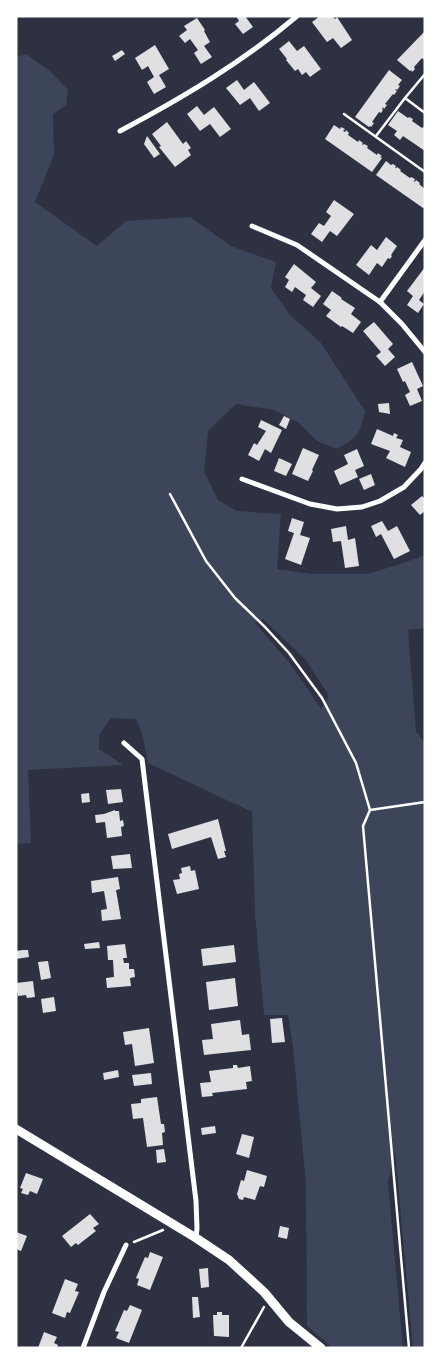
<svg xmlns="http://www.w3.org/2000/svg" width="441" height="1364" font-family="Poppins,sans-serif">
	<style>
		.green { fill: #3c4559; fill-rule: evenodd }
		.building { fill: #e0e0e3 }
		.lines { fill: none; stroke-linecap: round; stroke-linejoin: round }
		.path { stroke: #fff; stroke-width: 2.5 }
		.minor { stroke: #fff; stroke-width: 5 }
		.tertiary { stroke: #fff; stroke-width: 9 }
	</style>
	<rect width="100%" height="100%" fill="#2d3142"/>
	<!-- green -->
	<path class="green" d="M 26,54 L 51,72 L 68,90 L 66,105 L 53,114 L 54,155 L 35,202 L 97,246 L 126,221 L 190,217 L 231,246 L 276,262 L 271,288 L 289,314 L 321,343 L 365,411 C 360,435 358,437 337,449 L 317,441 L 299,423 L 274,410 L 236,404 L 208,431 L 204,471 L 218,500 L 237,511 L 281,514 L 277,569 L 312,574 L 368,574 L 403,563 L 425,555 L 425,628 L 408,630 L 416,731 L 425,743 L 425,1348 L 413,1348 L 395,1151 L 388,1183 L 403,1348 L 333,1348 L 307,1326 L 306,1184 L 293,1047 L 288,1015 L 264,1015 L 255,913 L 252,812 L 148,763 L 142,733 L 136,719 L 111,718 L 99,735 L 99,749 L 123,765 L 28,770 L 31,843 L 16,844 L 16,57 ZM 263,619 L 306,660 L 329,696 L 321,709 L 308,689 L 288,661 L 255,623 Z"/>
	<!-- building -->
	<g class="building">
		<polygon points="236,16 245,16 253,27 243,34 235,24 239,21"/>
		<polygon points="320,16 332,16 335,19 337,17 352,40 341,48 333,38 327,42 312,22"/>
		<polygon points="197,18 205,30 204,31 210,42 204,46 212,57 201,64 194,53 198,50 190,39 185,43 179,36 187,30 184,26"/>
		<polygon points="425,31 425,59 424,60 422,58 414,67 415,69 412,72 411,70 410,71 397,60"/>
		<polygon points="289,41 297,51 304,46 321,69 310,77 306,72 302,75 298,69 295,71 286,60 287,59 279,49"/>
		<polygon points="155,45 169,69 159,75 166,87 154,94 147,82 154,77 148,66 142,70 135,58"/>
		<polygon points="122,50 125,54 115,61 112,56"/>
		<polygon points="389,70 402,80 398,85 400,86 397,90 396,89 395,90 397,91 394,95 393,94 385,104 387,105 384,109 383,107 382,109 383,110 381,113 379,112 372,122 374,123 371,127 370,126 369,127 355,117"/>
		<polygon points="237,80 244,90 254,82 270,103 259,111 250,98 240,105 226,88"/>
		<polygon points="197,106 204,115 214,107 231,129 220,137 210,124 200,131 187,114"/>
		<polygon points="398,111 408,118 409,117 413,119 412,121 422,128 423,127 425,128 425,151 403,136 400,140 394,135 397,131 388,125"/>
		<polygon points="167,122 183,144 186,141 191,148 188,150 191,155 175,167 159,147 161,146 152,134"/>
		<polygon points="334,125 340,129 341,127 345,129 343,131 345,132 346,130 349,133 348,135 358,142 359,140 363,143 362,144 363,145 364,144 368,146 367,148 377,155 378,153 382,156 380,157 382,158 372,172 325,139"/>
		<polygon points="147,136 160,154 154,158 144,144"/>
		<polygon points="386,161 391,165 393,164 396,166 395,168 396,168 397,167 401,170 400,171 410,178 411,177 415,179 414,181 415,182 416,180 420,183 419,184 425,189 425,207 423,208 376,175"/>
		<polygon points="334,200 354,214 337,236 330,231 322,242 311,234 319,223 324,226 331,216 326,212"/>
		<polygon points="386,237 397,246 391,255 392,256 390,259 388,258 382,267 377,263 369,275 356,265 371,245 377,250"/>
		<polygon points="294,264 316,282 311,288 321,296 313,307 303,300 306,295 295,287 292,292 285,287 289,280 285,277"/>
		<polygon points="425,267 425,291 419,300 424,304 418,313 407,305 413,296 407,291"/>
		<polygon points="332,291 342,298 341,299 355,308 351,314 361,322 353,333 342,326 341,327 326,316 331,310 323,304"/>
		<polygon points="374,322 393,344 388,349 395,357 385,366 376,356 381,352 363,331"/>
		<polygon points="412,362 423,386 417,389 422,401 410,406 405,395 410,392 405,381 403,382 397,369"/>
		<polygon points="389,403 390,414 379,412 378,404"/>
		<polygon points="284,416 290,419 286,429 279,425"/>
		<polygon points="261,420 282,430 271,453 265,449 259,461 248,455 254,443 257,445 266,431 258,427"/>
		<polygon points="377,429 393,436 394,433 398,435 396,438 403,440 400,447 411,452 405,467 386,458 390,451 371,444"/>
		<polygon points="303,448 319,455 312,470 313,471 308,481 292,474"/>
		<polygon points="357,449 364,466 355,470 358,477 340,485 334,471 348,464 344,455"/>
		<polygon points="279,458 292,464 286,476 274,471"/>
		<polygon points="371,474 375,485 364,490 359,479"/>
		<polygon points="422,496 425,499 425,511 420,515 411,505"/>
		<polygon points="292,518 304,522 300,535 310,538 301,565 285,559 294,533 288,531"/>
		<polygon points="382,521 388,531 397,526 410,551 394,559 381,534 376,537 371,526"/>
		<polygon points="346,526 348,540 355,538 359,566 345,568 341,541 333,542 331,529"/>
		<polygon points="121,789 123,802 108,804 106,790"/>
		<polygon points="89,793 90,802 82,803 81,794"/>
		<polygon points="115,810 115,811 119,811 120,821 123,820 124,826 121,827 122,836 107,838 105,822 96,823 95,815 104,814"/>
		<polygon points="218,819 226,851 224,851 226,857 218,859 211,837 172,849 168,834"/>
		<polygon points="130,854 132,868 113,869 111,856"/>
		<polygon points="190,866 191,871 195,870 199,889 177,894 173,880 180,879 179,874 182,873 181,868"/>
		<polygon points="118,877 120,889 116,890 121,919 102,921 101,910 107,909 104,891 92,893 91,881"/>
		<polygon points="99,942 100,948 85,949 84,944"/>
		<polygon points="125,944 127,958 123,958 124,963 129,963 129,969 134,969 135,977 130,978 131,986 107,988 106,978 114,977 113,960 108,960 107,946"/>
		<polygon points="234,945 236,962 203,966 201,949"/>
		<polygon points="23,950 28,950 29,957 16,959 16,951"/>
		<polygon points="48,961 51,978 41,980 38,962"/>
		<polygon points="235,978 238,1006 209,1010 206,982"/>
		<polygon points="33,981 35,997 27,998 26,995 18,996 18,993 16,994 16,983"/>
		<polygon points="54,997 56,1011 43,1013 41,999"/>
		<polygon points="282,1018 285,1042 272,1043 270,1019"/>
		<polygon points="240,1020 242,1035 249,1034 251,1050 204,1055 202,1040 213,1039 211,1024"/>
		<polygon points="149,1028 154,1063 135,1066 132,1044 125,1045 123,1032"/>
		<polygon points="233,1065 237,1065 238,1068 250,1066 252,1081 246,1082 247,1089 212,1093 213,1096 202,1097 200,1083 211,1082 209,1071 233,1068"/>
		<polygon points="118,1070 119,1077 104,1080 103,1073"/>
		<polygon points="151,1073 152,1084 134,1086 132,1075"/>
		<polygon points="157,1097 161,1124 164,1124 165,1132 162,1133 163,1145 147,1147 143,1118 133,1119 131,1104 141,1103 141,1099"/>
		<polygon points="215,1126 216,1133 202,1135 201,1128"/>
		<polygon points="242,1134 254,1137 249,1158 236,1154"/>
		<polygon points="164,1149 166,1162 157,1163 156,1150"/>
		<polygon points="247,1170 267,1176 264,1187 260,1186 255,1200 244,1197 243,1200 239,1199 237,1194 241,1180 244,1181"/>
		<polygon points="26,1173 43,1179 37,1194 30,1191 28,1195 21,1193 23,1189 20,1188"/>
		<polygon points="90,1214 99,1224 93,1228 96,1231 78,1245 76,1243 71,1247 62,1236"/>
		<polygon points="280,1226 289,1228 287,1239 278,1237"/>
		<polygon points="16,1232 27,1236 21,1251 16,1249"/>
		<polygon points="150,1252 163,1257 150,1290 137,1285 139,1279 136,1278 145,1257 148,1258"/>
		<polygon points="208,1268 209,1287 201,1288 199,1269"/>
		<polygon points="65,1279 78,1284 75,1291 79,1292 70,1313 67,1312 65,1318 52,1313"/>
		<polygon points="192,1297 198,1297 200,1317 193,1318"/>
		<polygon points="130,1305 142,1310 129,1343 116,1338 119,1332 115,1331 124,1310 127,1311"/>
		<polygon points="217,1312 222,1312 222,1315 229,1315 229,1337 214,1336 213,1315 217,1315"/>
		<polygon points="44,1332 57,1337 54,1343 58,1345 57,1348 38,1348"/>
	</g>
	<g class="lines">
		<!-- path -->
		<g class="path">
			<polyline points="405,98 425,74"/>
			<polyline points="344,114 425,172"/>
			<polyline points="376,136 405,98 425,113"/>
			<polyline points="170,494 206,561 235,598 265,627 289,653 322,698 356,763 370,810 363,826 409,1348"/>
			<polyline points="370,810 425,802"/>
			<polyline points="134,1242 163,1230"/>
			<polyline points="241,1348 264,1307"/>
		</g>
		<!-- minor -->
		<g class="minor">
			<path d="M 120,131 C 182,98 243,62 297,16"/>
			<polyline points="252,226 297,245 380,302 402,324 425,352"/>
			<polyline points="380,302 425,240"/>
			<polyline points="242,479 310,504 337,509 362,507 380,501 404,487 421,469 425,463"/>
			<polyline points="124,743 142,759 196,1201 197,1228 196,1238"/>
			<polyline points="83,1348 104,1292 126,1245"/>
		</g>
		<!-- tertiary -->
		<polyline class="tertiary" points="16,1129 196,1238 229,1260 264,1292 289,1322 321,1348"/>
	</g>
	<!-- border -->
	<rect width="441" height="1364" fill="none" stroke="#ffffff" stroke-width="35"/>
</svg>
